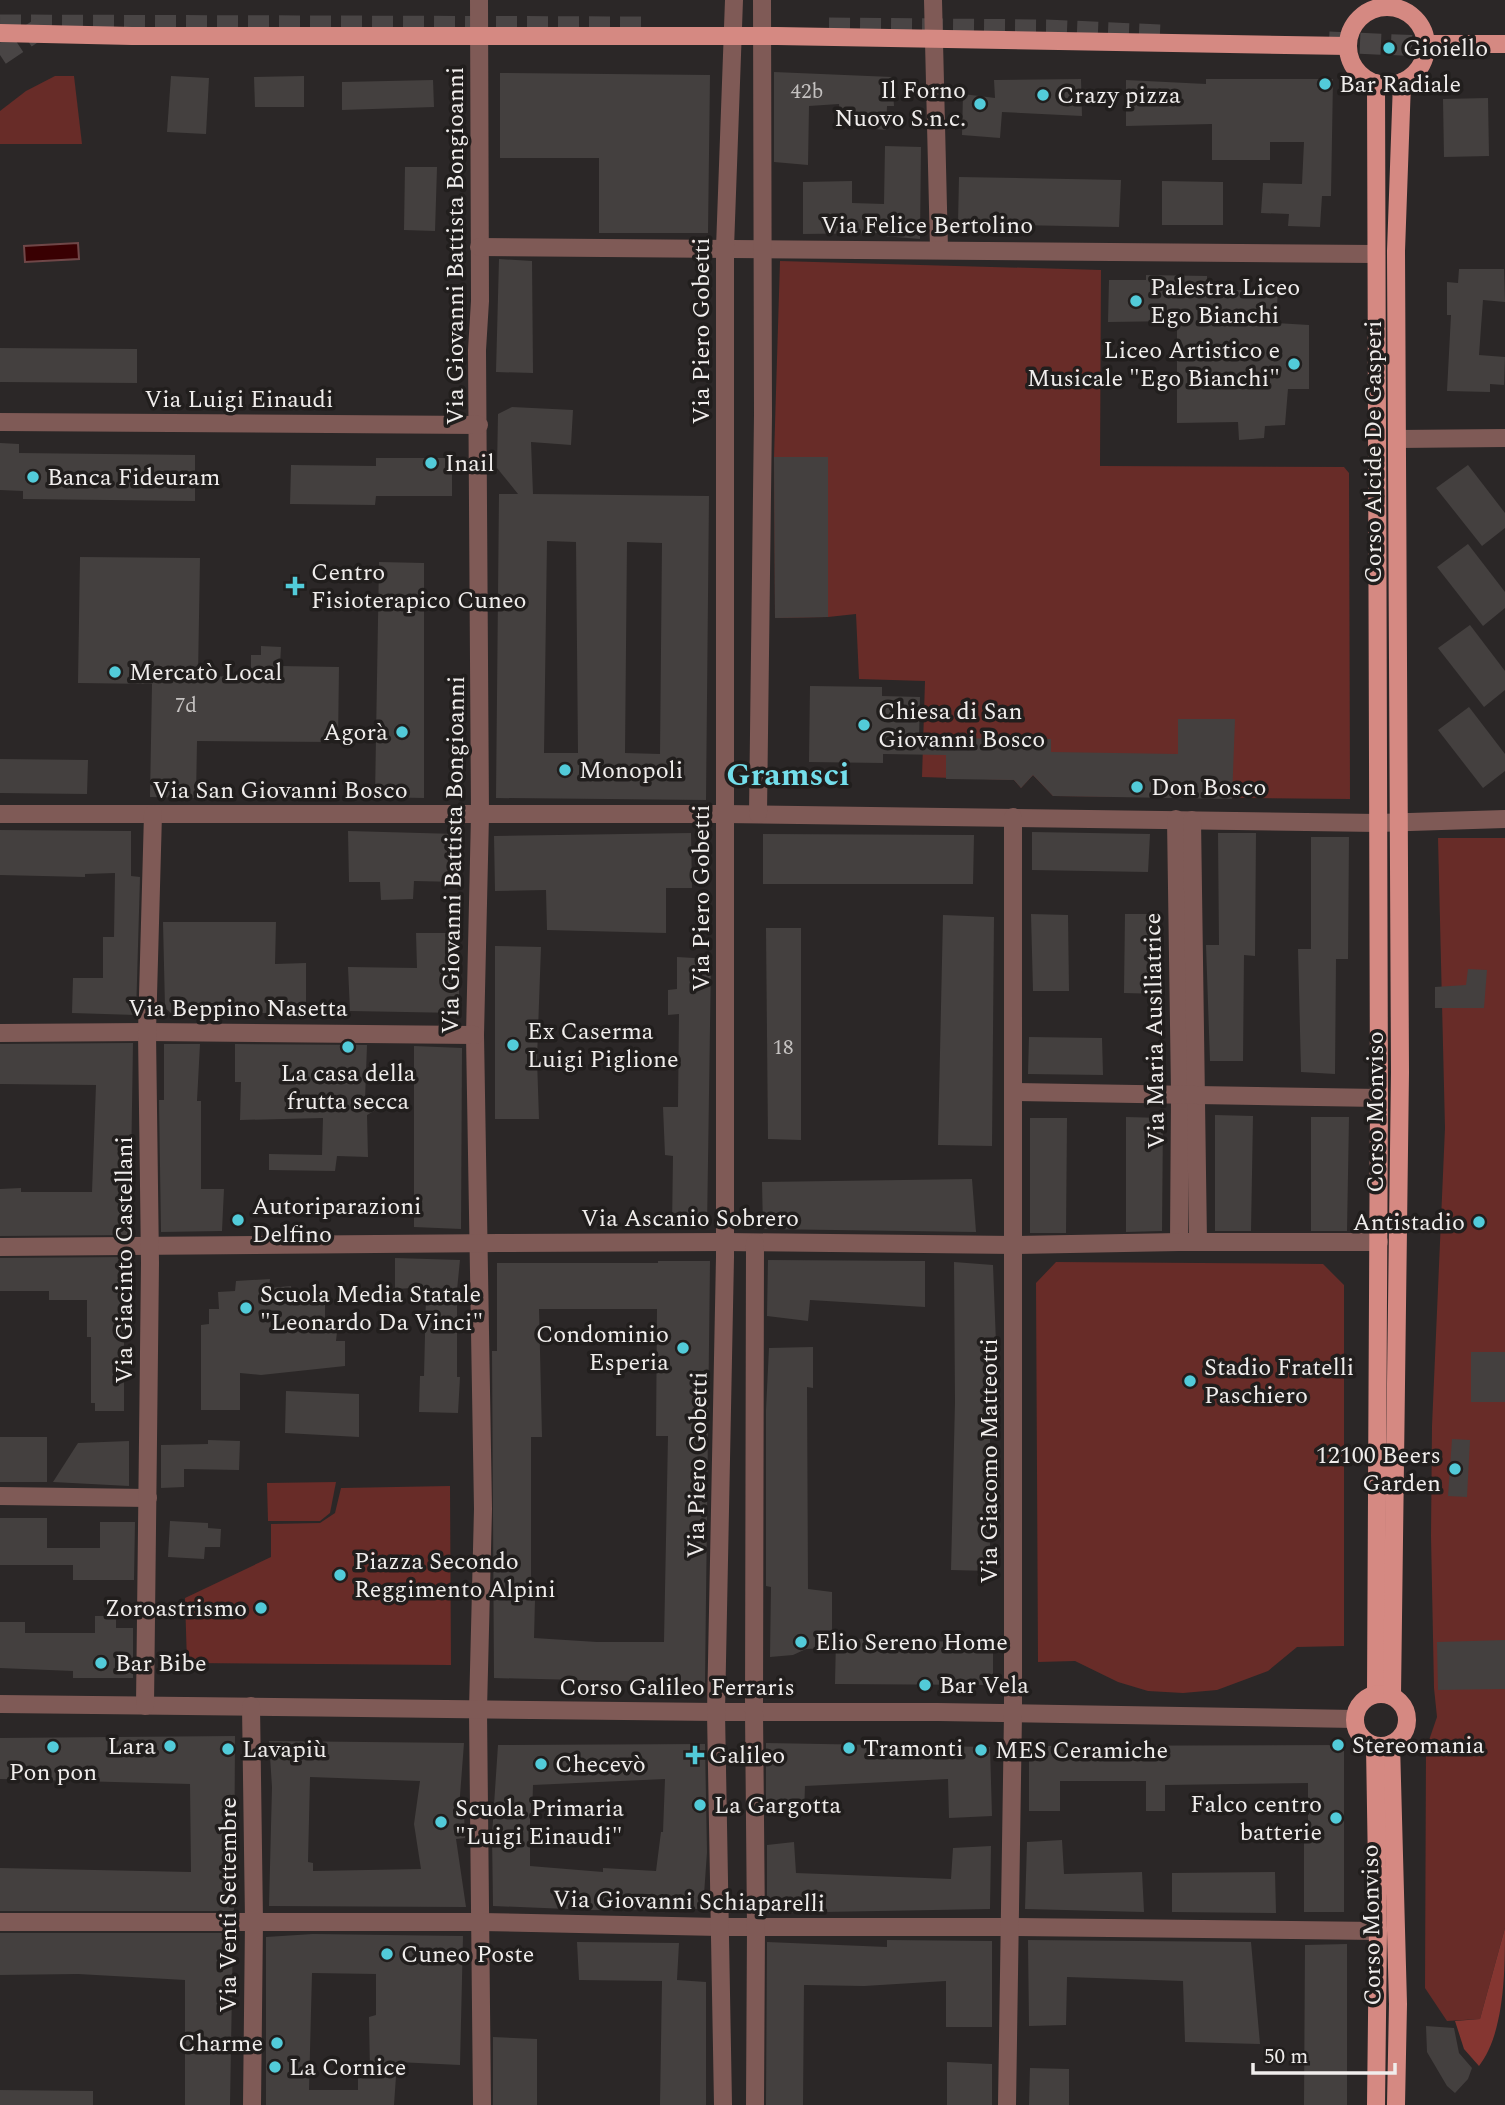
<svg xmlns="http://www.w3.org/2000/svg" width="1505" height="2105" font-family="Spectral,serif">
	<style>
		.green { fill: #682c28 }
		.forest { fill: #853631 }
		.water { fill: #390002; stroke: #704748; stroke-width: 2 }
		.building { fill: #44403f; fill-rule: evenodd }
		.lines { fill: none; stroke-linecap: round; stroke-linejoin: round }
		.highway-tunnel { stroke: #494545; stroke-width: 21; stroke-dasharray: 21 10; stroke-linecap: butt }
		.minor { stroke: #7f5a56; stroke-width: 18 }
		.major { stroke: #d58982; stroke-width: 18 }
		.poi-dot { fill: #52cbd9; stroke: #211e1d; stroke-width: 2.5 }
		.labels { text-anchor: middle; stroke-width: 7; stroke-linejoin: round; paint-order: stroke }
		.number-label { font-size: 21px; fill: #c5c2c1 }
		.poi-label { font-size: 24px; fill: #f0edec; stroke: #211e1d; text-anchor: start }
		.street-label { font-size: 24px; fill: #f0edec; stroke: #211e1d }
		.district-label { font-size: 32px; font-weight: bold; fill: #73deeb; stroke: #211e1d }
	</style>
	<rect width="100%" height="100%" fill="#2b2727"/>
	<!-- green -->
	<g class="green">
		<polygon points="55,76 74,76 82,144 0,144 0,111 26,91"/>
		<polygon points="780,261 1101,270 1100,466 1344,467 1349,473 1350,799 1053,796 1033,775 1021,788 1014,780 922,777 925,681 859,679 856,614 828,617 775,618 774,457"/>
		<polygon points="1438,838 1505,838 1505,1928 1480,2019 1447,2021 1425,1988 1426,1749 1437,1717 1434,1688 1431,1536 1432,1426 1445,1128"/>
		<polygon points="1056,1262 1323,1264 1344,1285 1344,1646 1297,1647 1268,1671 1217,1690 1183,1693 1148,1691 1118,1682 1075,1661 1038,1662 1036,1283"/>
		<polygon points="336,1482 330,1513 320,1521 268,1521 267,1483"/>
		<polygon points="450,1486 451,1665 187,1663 185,1598 271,1557 271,1524 320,1523 335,1513 341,1488"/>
	</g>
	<!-- forest -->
	<path class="forest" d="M 1505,1928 C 1505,1970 1505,2032 1479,2066 L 1464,2049 L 1455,2021 L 1480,2019 Z"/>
	<!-- water -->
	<polygon class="water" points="78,243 79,259 25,262 24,246"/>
	<!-- building -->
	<g class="building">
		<polygon points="774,72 892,77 894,106 887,106 886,130 841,126 839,104 809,106 808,165 774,162"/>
		<polygon points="500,73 710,75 708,233 599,233 599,158 500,158"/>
		<polygon points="171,76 209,78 206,134 167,132"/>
		<polygon points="304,76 304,107 255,107 254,77"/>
		<polygon points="1081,79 1082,116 1002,112 1000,138 962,135 963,94 995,98 994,80"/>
		<polygon points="1206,79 1333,79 1331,196 1322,196 1320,227 1288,226 1289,214 1261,213 1263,183 1302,184 1304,142 1270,142 1270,160 1212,160 1212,124 1126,126 1126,80 1206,84"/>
		<polygon points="433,80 434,107 342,110 342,82"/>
		<polygon points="1488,98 1489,156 1444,157 1443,99"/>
		<polygon points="885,146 921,147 920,239 883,236 883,233 803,234 803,182 852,181 852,203 884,204"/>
		<polygon points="405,167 437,167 435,231 404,230"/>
		<polygon points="959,177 1121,180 1119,227 958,224"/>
		<polygon points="1162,181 1223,182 1223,225 1162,225"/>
		<polygon points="499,259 532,261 533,373 496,372"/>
		<polygon points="1459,269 1504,269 1505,302 1483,300 1479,355 1505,357 1504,385 1490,384 1490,392 1447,391 1451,315 1447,315 1447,282 1458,283"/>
		<polygon points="1146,275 1207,276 1207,290 1278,290 1276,323 1309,325 1309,389 1288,389 1285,425 1265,426 1264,438 1239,440 1238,422 1177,423 1177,321 1108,322 1109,280 1146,280"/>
		<polygon points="0,348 137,349 137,383 0,382"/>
		<path d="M 512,407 L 573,410 L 571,445 L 531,442 L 533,494 L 709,496 L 706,800 L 496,798 L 499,494 L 518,494 L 497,468 L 498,414 ZM 547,541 L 576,542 L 578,753 L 544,753 ZM 627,542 L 662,543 L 660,754 L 625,753 Z"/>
		<polygon points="0,443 19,444 19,453 195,455 195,501 23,499 23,491 0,490"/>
		<polygon points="774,457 828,457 828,617 775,618"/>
		<polygon points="376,458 452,458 452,496 376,496 375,505 290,504 291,465 376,466"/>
		<polygon points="1468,465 1505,513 1505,528 1482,546 1436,488"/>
		<polygon points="1468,544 1505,592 1505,608 1483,626 1437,567"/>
		<polygon points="80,557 200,558 198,676 251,677 251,655 261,655 261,646 281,647 280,666 339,667 338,742 197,741 196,798 150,797 152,684 78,683"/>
		<polygon points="379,562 424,563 424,798 375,797"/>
		<polygon points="1470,625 1505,671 1505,690 1484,707 1438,648"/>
		<polygon points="810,686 882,687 882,696 920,697 919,738 1051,739 1051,752 1178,754 1178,719 1235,719 1232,799 1053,796 1033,775 1021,788 1014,780 946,779 946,755 883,754 883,763 809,762"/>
		<polygon points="1469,707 1505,754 1505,771 1483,788 1438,730"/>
		<polygon points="0,759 88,760 87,794 0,793"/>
		<polygon points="0,830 131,831 131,876 140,877 136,1015 72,1013 73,978 103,978 103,937 114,937 115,873 85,874 85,877 0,875"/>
		<polygon points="348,831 457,834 458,882 414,881 413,899 381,900 380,882 349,882"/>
		<polygon points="1032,832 1150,834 1148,872 1032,870"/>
		<polygon points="691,833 692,888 666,888 666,933 547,930 546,890 495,891 494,836"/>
		<polygon points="1218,833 1256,833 1255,956 1244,955 1243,1061 1210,1061 1206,945 1219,945"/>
		<polygon points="763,834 974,835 973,884 763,884"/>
		<polygon points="1311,837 1349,837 1348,959 1336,959 1335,1074 1301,1072 1298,949 1311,949"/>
		<polygon points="1031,914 1068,915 1069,991 1033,991"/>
		<polygon points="1125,914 1162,914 1161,994 1124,993"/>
		<polygon points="943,915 994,917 992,1146 938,1145"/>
		<polygon points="163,922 276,922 275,964 306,963 306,1013 171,1013 165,1008"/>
		<polygon points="766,928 801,928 801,1140 768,1139"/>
		<polygon points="416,933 459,933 459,1013 350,1011 348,967 417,968"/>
		<polygon points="495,946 541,947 537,1059 539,1119 495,1119"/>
		<polygon points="677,957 711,959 707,1229 672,1228 673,1156 665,1155 663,1107 678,1107 679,1014 668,1015 668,990 677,989"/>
		<polygon points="1468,969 1487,970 1484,1008 1435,1008 1435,987 1466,985"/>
		<polygon points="1029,1037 1102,1038 1103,1075 1028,1074"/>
		<polygon points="133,1043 130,1235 0,1236 0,1189 21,1188 21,1192 92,1192 96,1085 0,1084 0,1044"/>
		<polygon points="164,1044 200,1044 197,1101 201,1101 201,1189 224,1189 222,1231 161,1232 159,1100 164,1100"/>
		<polygon points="235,1044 367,1045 365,1100 392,1101 367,1115 368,1157 337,1156 335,1171 269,1170 269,1154 322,1155 323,1118 240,1120 241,1082 235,1082"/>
		<polygon points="414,1046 462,1048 461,1229 414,1227"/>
		<polygon points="1215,1115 1253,1116 1251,1231 1215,1231"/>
		<polygon points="1126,1117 1163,1118 1162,1231 1126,1232"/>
		<polygon points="1311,1117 1349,1117 1347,1231 1311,1231"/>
		<polygon points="1030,1118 1067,1118 1066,1233 1030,1233"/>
		<polygon points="972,1179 976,1232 763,1229 762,1182"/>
		<polygon points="130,1257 130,1337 124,1337 124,1411 95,1411 95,1403 91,1403 91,1337 87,1337 87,1300 49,1300 49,1291 0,1291 0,1258"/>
		<polygon points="395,1258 460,1260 457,1290 457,1377 460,1377 458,1413 419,1412 420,1376 424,1376 426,1295 412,1296 412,1288 395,1289"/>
		<polygon points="768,1260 925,1261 925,1307 810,1300 808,1321 767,1316"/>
		<path d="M 658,1261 L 710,1261 L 705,1683 L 494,1678 L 492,1351 L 497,1351 L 497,1263 L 658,1263 ZM 539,1309 L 657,1309 L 656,1436 L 668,1436 L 664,1642 L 597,1642 L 534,1638 L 535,1600 L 531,1601 L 531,1437 L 542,1437 Z"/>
		<polygon points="954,1262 993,1265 998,1395 990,1408 990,1571 951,1570 955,1402"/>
		<polygon points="270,1279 269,1288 291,1286 292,1294 308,1293 308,1303 325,1303 325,1323 338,1323 336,1341 345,1341 345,1366 261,1375 240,1373 240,1410 201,1410 201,1325 209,1324 209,1309 219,1309 218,1292 235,1291 236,1281"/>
		<polygon points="813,1347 813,1388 807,1387 808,1589 832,1592 832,1648 806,1649 793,1655 770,1657 771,1587 766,1586 766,1410 769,1348"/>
		<rect x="1471" y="1352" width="34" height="50"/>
		<polygon points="286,1391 359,1394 359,1437 285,1433"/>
		<rect x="0" y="1437" width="47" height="45"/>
		<polygon points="1452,1439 1470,1440 1467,1497 1448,1496"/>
		<polygon points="208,1440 240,1441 239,1470 184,1469 184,1487 161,1488 161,1445 208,1444"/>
		<polygon points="129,1441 129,1486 53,1482 78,1443"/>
		<polygon points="0,1518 47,1518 47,1548 100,1548 100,1522 135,1522 134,1580 73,1580 73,1565 0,1565"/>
		<polygon points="170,1521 208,1523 208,1528 221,1529 220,1547 205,1547 204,1559 168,1557"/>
		<polygon points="95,1616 116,1616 116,1628 133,1628 133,1678 73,1678 73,1671 0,1668 0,1622 25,1622 25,1633 95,1633"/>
		<polygon points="836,1638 993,1643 993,1685 835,1684"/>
		<polygon points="1505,1640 1505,1689 1438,1690 1437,1642"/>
		<polygon points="235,1736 234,1911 0,1911 0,1868 191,1872 190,1784 0,1779 0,1738"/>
		<path d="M 269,1741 L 464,1743 L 459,1809 L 464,1812 L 465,1838 L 456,1839 L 466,1907 L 269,1906 L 272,1787 ZM 310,1777 L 420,1781 L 414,1824 L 421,1869 L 313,1871 L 313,1863 L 308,1862 Z"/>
		<polygon points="766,1743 990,1747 992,1816 949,1818 948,1779 805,1786 804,1814 766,1813"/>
		<path d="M 705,1744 L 707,1852 L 703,1909 L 591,1910 L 493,1906 L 492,1835 L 498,1745 ZM 665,1779 L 663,1832 L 661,1832 L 656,1871 L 603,1868 L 603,1872 L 530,1866 L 530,1817 L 532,1817 L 533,1785 Z"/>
		<polygon points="1344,1745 1344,1912 1304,1912 1304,1842 1308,1842 1308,1783 1165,1785 1165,1811 1146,1811 1146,1781 1060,1781 1060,1811 1029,1811 1029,1746"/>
		<polygon points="1062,1840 1064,1874 1142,1872 1144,1912 1025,1909 1027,1842"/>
		<polygon points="794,1842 796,1873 951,1879 953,1848 991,1846 990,1909 767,1913 767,1845"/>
		<polygon points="1275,1872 1276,1913 1172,1912 1172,1873"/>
		<polygon points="0,1933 233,1933 230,2105 185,2105 185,1980 78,1974 0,1975"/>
		<path d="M 313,1934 L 463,1936 L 460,2065 L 397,2062 L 394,2105 L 266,2105 L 266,1937 ZM 312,1973 L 376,1974 L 376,2015 L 369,2017 L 370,2073 L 358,2073 L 358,2090 L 309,2090 Z"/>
		<polygon points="887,1940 992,1941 992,2027 946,2027 946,1981 864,1986 804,1985 803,2105 766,2105 767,1942 887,1947"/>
		<polygon points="1028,1940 1251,1942 1260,2044 1185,2042 1183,1981 1067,1977 1066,2025 1029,2026"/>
		<polygon points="577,1942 679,1943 677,1980 706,1982 706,2105 660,2105 662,1981 579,1980"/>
		<polygon points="1347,1944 1347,2105 1304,2105 1305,1945"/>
		<polygon points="1426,2026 1454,2028 1459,2053 1472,2068 1468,2079 1455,2093 1447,2086 1427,2052"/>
		<polygon points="493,2037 537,2039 537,2105 493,2105"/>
		<polygon points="947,2062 992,2064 992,2105 947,2105"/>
		<polygon points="1030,2068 1069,2069 1069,2105 1029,2105"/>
		<polygon points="0,2090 93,2091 93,2105 0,2105"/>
	</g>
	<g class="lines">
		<!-- highway-tunnel -->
		<g class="highway-tunnel">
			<polyline points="0,25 649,27"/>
			<polyline points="829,28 1046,30 1160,35"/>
			<polyline points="1329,42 1447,47"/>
			<polyline points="0,55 42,27"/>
		</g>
		<!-- minor -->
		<g class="minor">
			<polyline points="479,0 480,301 477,350 480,815 475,1035 483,1509 478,1710 482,2105"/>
			<polyline points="933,0 939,249"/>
			<polyline points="479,247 1375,254"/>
			<polyline points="0,422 479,425"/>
			<polyline points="1397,439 1505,438"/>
			<polyline points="0,814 725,814 1378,823 1505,819"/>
			<polyline points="758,814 763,415 762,0"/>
			<polyline points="1176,819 1180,1093 1179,1242"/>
			<polyline points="1192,820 1198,1242"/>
			<polyline points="0,1033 147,1032 475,1035"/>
			<polyline points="1014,1092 1379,1098"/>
			<polyline points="0,1247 499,1243 726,1242 1015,1245 1179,1242 1379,1242"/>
			<polyline points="0,1496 148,1498"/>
			<polyline points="0,1704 716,1712 938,1712 1354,1719"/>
			<polyline points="145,1706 150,1263 147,1032 153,814"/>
			<polyline points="251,1706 254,1921 252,2105"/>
			<polyline points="0,1922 481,1922 719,1927 1008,1927 1378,1931"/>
			<polyline points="723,2105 716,1712 725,1257 725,248 734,0"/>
			<polyline points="755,2105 756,1927 754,1712 755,1243"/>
			<polyline points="1007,2105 1013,1714 1013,817"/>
		</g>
		<!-- major -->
		<g class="major">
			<circle cx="1387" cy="46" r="39"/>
			<polyline points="0,33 132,36 777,36 1348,46"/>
			<polyline points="1426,44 1505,44"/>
			<polyline points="1376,83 1379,1098 1376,1694"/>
			<circle cx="1381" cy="1720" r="26"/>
			<polyline points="1392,1696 1400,1072 1396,251 1402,82"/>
			<polyline points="1391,1744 1398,2004 1396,2105"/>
			<polyline points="1375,1746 1378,1931 1376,2105"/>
		</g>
	</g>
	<!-- markers -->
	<g class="poi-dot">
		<circle cx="1389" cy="48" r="7"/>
		<circle cx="1325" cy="84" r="7"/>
		<circle cx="1043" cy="95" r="7"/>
		<circle cx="980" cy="104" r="7"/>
		<circle cx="1136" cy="301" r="7"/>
		<circle cx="1294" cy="364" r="7"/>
		<circle cx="431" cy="463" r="7"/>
		<circle cx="33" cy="477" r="7"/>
		<path d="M291.5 575.5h7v7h7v7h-7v7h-7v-7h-7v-7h7z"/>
		<circle cx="115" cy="672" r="7"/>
		<circle cx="864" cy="725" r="7"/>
		<circle cx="402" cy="732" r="7"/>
		<circle cx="565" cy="770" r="7"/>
		<circle cx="1137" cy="787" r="7"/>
		<circle cx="513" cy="1045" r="7"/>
		<circle cx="348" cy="1047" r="7"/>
		<circle cx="238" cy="1220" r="7"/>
		<circle cx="1479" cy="1222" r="7"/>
		<circle cx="246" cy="1308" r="7"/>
		<circle cx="683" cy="1348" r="7"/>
		<circle cx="1190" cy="1381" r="7"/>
		<circle cx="1455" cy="1469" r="7"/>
		<circle cx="340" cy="1575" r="7"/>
		<circle cx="261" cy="1608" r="7"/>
		<circle cx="801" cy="1642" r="7"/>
		<circle cx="101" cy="1663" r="7"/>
		<circle cx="925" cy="1685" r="7"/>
		<circle cx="1338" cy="1745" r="7"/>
		<circle cx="170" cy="1746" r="7"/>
		<circle cx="53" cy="1747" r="7"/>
		<circle cx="849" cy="1748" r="7"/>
		<circle cx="228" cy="1749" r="7"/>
		<circle cx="981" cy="1750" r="7"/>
		<path d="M691.5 1744.5h7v7h7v7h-7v7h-7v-7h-7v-7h7z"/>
		<circle cx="541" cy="1764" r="7"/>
		<circle cx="700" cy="1805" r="7"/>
		<circle cx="1336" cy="1818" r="7"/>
		<circle cx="441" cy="1822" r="7"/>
		<circle cx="387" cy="1954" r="7"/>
		<circle cx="277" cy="2043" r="7"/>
		<circle cx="275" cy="2067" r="7"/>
	</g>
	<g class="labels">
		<!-- number labels -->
		<g class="number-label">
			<text x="807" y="98">42b</text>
			<text x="186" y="712">7d</text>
			<text x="783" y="1054">18</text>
		</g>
		<!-- poi labels -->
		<g class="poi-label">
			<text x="1403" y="56">Gioiello</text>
			<text x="1339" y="92">Bar Radiale</text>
			<text x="966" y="98" text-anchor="end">Il Forno<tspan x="966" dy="28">Nuovo S.n.c.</tspan></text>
			<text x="1057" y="103">Crazy pizza</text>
			<text x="1150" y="295">Palestra Liceo<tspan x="1150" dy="28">Ego Bianchi</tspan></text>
			<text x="1280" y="358" text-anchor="end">Liceo Artistico e<tspan x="1280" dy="28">Musicale "Ego Bianchi"</tspan></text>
			<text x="445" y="471">Inail</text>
			<text x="47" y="485">Banca Fideuram</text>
			<text x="311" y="580">Centro<tspan x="311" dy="28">Fisioterapico Cuneo</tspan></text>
			<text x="129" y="680">Mercatò Local</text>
			<text x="878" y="719">Chiesa di San<tspan x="878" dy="28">Giovanni Bosco</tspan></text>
			<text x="388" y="740" text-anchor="end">Agorà</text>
			<text x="579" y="778">Monopoli</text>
			<text x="1151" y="795">Don Bosco</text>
			<text x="527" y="1039">Ex Caserma<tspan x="527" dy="28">Luigi Piglione</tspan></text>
			<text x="348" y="1081" text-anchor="middle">La casa della<tspan x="348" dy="28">frutta secca</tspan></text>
			<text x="252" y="1214">Autoriparazioni<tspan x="252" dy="28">Delfino</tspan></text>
			<text x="1465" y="1230" text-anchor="end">Antistadio</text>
			<text x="260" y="1302">Scuola Media Statale<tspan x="260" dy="28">"Leonardo Da Vinci"</tspan></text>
			<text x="669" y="1342" text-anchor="end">Condominio<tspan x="669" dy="28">Esperia</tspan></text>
			<text x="1204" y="1375">Stadio Fratelli<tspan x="1204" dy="28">Paschiero</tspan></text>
			<text x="1441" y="1463" text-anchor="end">12100 Beers<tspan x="1441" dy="28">Garden</tspan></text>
			<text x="354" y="1569">Piazza Secondo<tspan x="354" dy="28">Reggimento Alpini</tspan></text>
			<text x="247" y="1616" text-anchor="end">Zoroastrismo</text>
			<text x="815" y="1650">Elio Sereno Home</text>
			<text x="115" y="1671">Bar Bibe</text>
			<text x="939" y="1693">Bar Vela</text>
			<text x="1352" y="1753">Stereomania</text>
			<text x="156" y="1754" text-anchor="end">Lara</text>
			<text x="863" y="1756">Tramonti</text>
			<text x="242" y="1757">Lavapiù</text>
			<text x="995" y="1758">MES Ceramiche</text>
			<text x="709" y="1763">Galileo</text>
			<text x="555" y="1772">Checevò</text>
			<text x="53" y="1780" text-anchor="middle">Pon pon</text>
			<text x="1322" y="1812" text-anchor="end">Falco centro<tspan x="1322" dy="28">batterie</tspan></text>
			<text x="714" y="1813">La Gargotta</text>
			<text x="455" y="1816">Scuola Primaria<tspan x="455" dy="28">"Luigi Einaudi"</tspan></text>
			<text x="401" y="1962">Cuneo Poste</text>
			<text x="263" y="2051" text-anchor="end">Charme</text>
			<text x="289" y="2075">La Cornice</text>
		</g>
		<!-- street labels -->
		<g class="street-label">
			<text x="927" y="233">Via Felice Bertolino</text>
			<text transform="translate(455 246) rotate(-90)" y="8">Via Giovanni Battista Bongioanni</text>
			<text transform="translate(701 331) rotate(-90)" y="8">Via Piero Gobetti</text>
			<text x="239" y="407">Via Luigi Einaudi</text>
			<text transform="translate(1373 452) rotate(-90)" y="8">Corso Alcide De Gasperi</text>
			<text x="280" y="798">Via San Giovanni Bosco</text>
			<text transform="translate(453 855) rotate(-89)" y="8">Via Giovanni Battista Bongioanni</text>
			<text transform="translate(701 898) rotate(-90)" y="8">Via Piero Gobetti</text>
			<text x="238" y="1016">Via Beppino Nasetta</text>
			<text transform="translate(1154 1031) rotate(-91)" y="8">Via Maria Ausiliatrice</text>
			<text transform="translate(1375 1112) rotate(-90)" y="8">Corso Monviso</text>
			<text x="690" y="1226">Via Ascanio Sobrero</text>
			<text transform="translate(124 1260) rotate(-90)" y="8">Via Giacinto Castellani</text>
			<text transform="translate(989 1461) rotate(-90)" y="8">Via Giacomo Matteotti</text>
			<text transform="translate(697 1465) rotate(-89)" y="8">Via Piero Gobetti</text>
			<text x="677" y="1695">Corso Galileo Ferraris</text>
			<text transform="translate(689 1901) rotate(1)" y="8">Via Giovanni Schiaparelli</text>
			<text transform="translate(228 1905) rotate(-90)" y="8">Via Venti Settembre</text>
			<text transform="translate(1371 1925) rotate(-91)" y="8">Corso Monviso</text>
		</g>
		<!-- district labels -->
		<g class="district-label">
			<text x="788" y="785">Gramsci</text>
		</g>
	</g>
	<!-- scale -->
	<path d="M1253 2063v10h142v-10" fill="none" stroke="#f0edec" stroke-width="3.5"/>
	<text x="1264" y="2063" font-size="21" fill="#f0edec" stroke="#211e1d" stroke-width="5" paint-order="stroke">50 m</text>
</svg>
